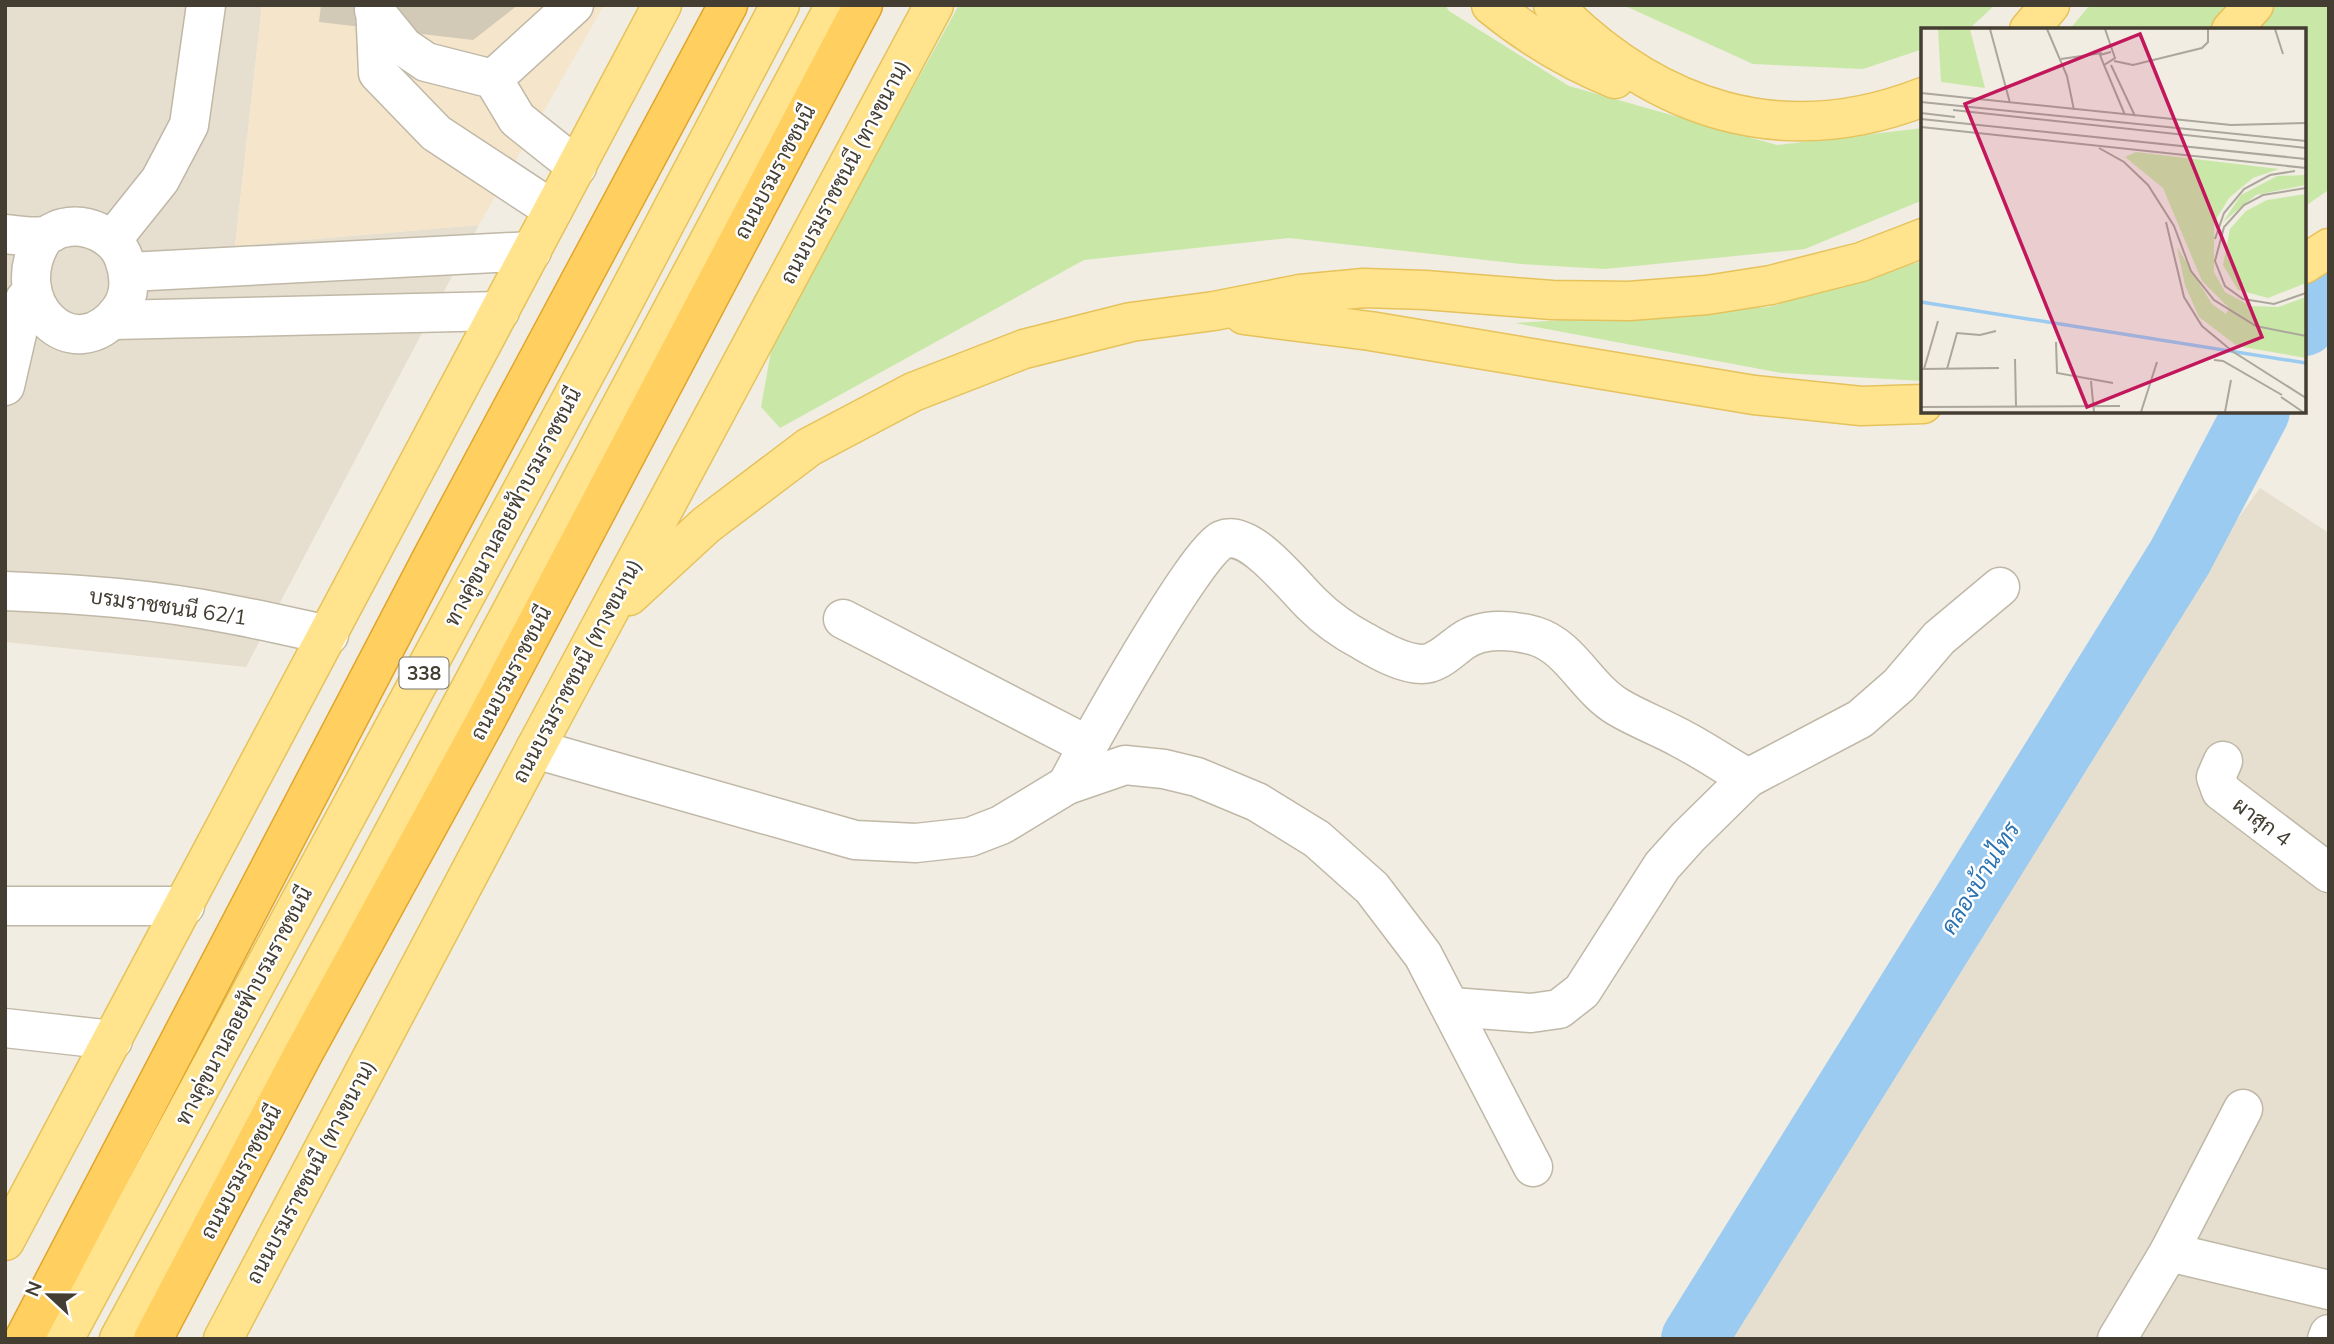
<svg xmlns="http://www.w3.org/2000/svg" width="2334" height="1344" font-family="Mulish,Sarabun,sans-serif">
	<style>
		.residential { fill: #e6dfcf }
		.commercial { fill: #f5e5cb }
		.green { fill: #c9e8a8 }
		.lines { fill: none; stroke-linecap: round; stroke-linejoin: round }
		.river { stroke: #9bcbf1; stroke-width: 66 }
		.building { fill: #d3c9b7 }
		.minor-casing { stroke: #c0b8a7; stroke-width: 41 }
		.major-casing { stroke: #e6c25b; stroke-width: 41 }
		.highway-casing { stroke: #e1a52c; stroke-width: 41 }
		.minor { stroke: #fff; stroke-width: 38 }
		.major { stroke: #ffe38d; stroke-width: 38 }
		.highway { stroke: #ffd05f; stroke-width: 38 }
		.labels { text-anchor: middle; stroke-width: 5; stroke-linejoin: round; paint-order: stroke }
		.shield { fill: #fff; stroke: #7b7770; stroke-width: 2 }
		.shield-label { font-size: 19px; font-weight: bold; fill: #433d32 }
		.street-label { font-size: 21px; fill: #433d32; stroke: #fff }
		.water-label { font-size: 23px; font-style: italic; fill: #2a72b0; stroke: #fff }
		.inset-river { fill: none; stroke: #9bcbf1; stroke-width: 3.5 }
		.inset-road { fill: none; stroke: #aba79c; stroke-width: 2 }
		.view { fill: #c2185b; fill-opacity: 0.15; stroke: #c2185b; stroke-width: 3.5 }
		.inset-edge { fill: none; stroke: #433d32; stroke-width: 3.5 }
	</style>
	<rect width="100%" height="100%" fill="#f1ede2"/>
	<!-- residential -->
	<g class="residential">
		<polygon points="5,5 262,5 235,246 479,225 246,667 5,642"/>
		<polygon points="2260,488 2329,533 2329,1339 1709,1339 2116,687"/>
	</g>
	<!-- commercial -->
	<polygon class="commercial" points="262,5 604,5 479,225 235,246"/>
	<!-- green -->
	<g class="green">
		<polygon points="959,5 1445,5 1449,11 1569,86 1777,145 1923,128 1923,200 1805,249 1605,269 1521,264 1289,238 1084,260 780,428 761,407 773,340"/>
		<polygon points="1623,5 1995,5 1968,30 1923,30 1923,49 1863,69 1753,64"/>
		<polygon points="2090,5 2329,5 2329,188 2327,191 2304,207 2304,30 2069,30"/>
		<polygon points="1923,261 1923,381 1782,373 1515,323 1769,307"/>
	</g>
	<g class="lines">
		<!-- river -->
		<g class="river">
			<polyline points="2304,323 2329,277"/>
			<polyline points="1694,1339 2180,557 2257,411"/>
		</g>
	</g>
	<!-- building -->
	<polygon class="building" points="321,5 518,5 473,40 319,22"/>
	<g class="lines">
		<!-- minor casing -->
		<g class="minor-casing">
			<g id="minor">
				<polyline points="375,5 378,73 436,133 553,210"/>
				<polyline points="374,10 404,47 426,62 493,79 517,119 577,167"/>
				<polyline points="493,79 574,5"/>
				<path d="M 5,234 C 17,235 31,238 43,236 C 50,235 56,229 63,228 C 86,222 116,235 124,259 C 130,275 131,295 120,310 C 74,373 0,300 45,236"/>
				<polyline points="112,240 160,180 189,125 206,5"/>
				<polyline points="129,272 532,251"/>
				<polyline points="112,320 500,311"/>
				<polyline points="5,386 25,299"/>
				<path d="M 5,591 C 80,594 155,599 229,614 C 262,620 295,628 329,635"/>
				<polyline points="843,619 1087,745"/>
				<polyline points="535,749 855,840 916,843 970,837 1001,825 1067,785 1125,765 1164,769 1197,777 1257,802 1317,839 1372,888 1423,955 1533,1167"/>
				<polyline points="2223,761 2216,777 2221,791 2329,873"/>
				<path d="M 1067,785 C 1085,749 1196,551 1222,540 C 1250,528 1294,587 1312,604 C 1326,618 1346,632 1363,641 C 1380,651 1403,664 1422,664 C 1438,664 1451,649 1463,641 C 1483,627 1513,630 1535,636 C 1571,647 1586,688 1618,707 C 1638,719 1660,727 1680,738 C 1703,750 1725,765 1748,778"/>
				<polyline points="5,906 185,906"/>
				<polyline points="1452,1007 1531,1013 1559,1009 1582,991 1662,866 1688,837 1748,778 1860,719 1899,685 1939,638 2000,587"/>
				<polyline points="5,1028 113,1040"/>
				<polyline points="2169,1252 2329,1290"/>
				<polyline points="2117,1339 2169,1252 2243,1109"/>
				<polyline points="2327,1339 2329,1334"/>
			</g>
		</g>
		<!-- major casing -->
		<g class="major-casing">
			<g id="major">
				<path d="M 1491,5 C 1529,36 1570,61 1615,79"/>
				<path d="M 1553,5 C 1656,110 1782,152 1923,97"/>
				<polyline points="2029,30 2050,5"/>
				<polyline points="2231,30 2254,5"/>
				<polyline points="2304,264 2329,248"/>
				<polyline points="1244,315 1370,331 1754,395 1861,406 1923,404"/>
				<polyline points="629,596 706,525 809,447 913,392 1024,349 1131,322 1214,311 1300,294 1364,288 1425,290 1552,300 1629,301 1707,295 1771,285 1861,262 1923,238"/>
				<polyline points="5,1241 662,5"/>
				<polyline points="64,1339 613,322 780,5"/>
				<polyline points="119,1339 363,890 835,5"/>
				<polyline points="223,1339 535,749 934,5"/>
			</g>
		</g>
		<!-- highway casing -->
		<g class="highway-casing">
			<g id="highway">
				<polyline points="24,1339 434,554 728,5"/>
				<polyline points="153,1339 303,1054 487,718 863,5"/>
			</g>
		</g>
		<!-- minor -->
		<use href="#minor" class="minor"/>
		<!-- major -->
		<use href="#major" class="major"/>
		<!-- highway -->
		<use href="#highway" class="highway"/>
	</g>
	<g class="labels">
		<!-- shield labels -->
		<rect class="shield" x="399.5" y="657.5" width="49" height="31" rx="5"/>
		<g class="shield-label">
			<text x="424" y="680">338</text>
		</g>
		<!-- street labels -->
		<g class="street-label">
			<text transform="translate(775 172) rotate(-62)" y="7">ถนนบรมราชชนนี</text>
			<text transform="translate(845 172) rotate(-62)" y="7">ถนนบรมราชชนนี (ทางขนาน)</text>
			<text transform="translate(513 507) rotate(-62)" y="7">ทางคู่ขนานลอยฟ้าบรมราชชนนี</text>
			<text transform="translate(168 607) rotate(8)" y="7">บรมราชชนนี 62/1</text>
			<text transform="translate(577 671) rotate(-62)" y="7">ถนนบรมราชชนนี (ทางขนาน)</text>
			<text transform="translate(511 673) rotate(-62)" y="7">ถนนบรมราชชนนี</text>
			<text transform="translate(2262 822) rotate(37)" y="7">ผาสุก 4</text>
			<text transform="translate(244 1006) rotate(-62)" y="7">ทางคู่ขนานลอยฟ้าบรมราชชนนี</text>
			<text transform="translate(241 1172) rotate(-62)" y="7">ถนนบรมราชชนนี</text>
			<text transform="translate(311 1172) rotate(-62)" y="7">ถนนบรมราชชนนี (ทางขนาน)</text>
		</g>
		<!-- water labels -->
		<g class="water-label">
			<text transform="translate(1980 878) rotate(-58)" y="8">คลองบ้านไทร</text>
		</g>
	</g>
	<!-- overview -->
	<g transform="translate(1921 28)">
		<rect width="385" height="385" fill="#f1ede2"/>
		<path d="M 17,1 L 49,1 L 64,60 L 20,54 ZM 215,124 L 358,141 L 332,150 L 308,170 L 293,195 L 293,244 L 304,264 L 330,278 L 357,279 L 385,269 L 385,330 L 316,318 L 278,289 L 264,257 L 256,219 L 291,276 L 305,286 L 308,280 L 281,253 L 242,160 L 204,129 ZM 385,147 L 385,157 L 335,167 L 302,194 L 320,167 L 356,148 ZM 385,166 L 385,255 L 347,270 L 317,262 L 302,237 L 309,201 L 325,183 L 346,172 Z" fill="#c9e8a8"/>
		<path class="inset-river" d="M 0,274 L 385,335"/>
		<path class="inset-road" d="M 69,1 L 89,75M 126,1 L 146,48 L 153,82M 184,1 L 194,30 L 183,37 L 179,27 L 190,24M 354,1 L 362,26M 140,31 L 181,25M 193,33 L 212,37 L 281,20 L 287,14 L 287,1M 183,37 L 204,87M 190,37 L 214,88M 0,65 L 310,97 L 385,95M 0,74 L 385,113M 32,82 L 385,120M 0,85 L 34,89M 0,91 L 385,131M 0,99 L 385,140M 178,120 L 203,134 L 227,157 L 253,198 L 270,243 L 293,272 L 335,298 L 385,308M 385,160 L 342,167 L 323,177 L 303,199 L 294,233 L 304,258 L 322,271 L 353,276 L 385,265M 245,194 L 263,269 L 281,298 L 311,323 L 385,370M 294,211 L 303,185 L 323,161 L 349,147 L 374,143M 135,314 L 136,345 L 192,355M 94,331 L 95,378M 293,332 L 302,333 L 361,367M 0,341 L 78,340M 3,341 L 17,293M 26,341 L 36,305 L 59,307 L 75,303M 170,353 L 173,384M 360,369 L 382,384M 0,379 L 199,378M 220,384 L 236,334M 304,384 L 310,352"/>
		<path class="view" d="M 219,6 L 341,309 L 166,379 L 44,76 Z"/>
		<rect width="385" height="385" class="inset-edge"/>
	</g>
	<!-- border -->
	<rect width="2334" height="1344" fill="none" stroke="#433d32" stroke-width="14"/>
	<!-- north arrow -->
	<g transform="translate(49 1295) rotate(292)" stroke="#ffffff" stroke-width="5" paint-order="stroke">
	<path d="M0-5L12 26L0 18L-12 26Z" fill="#433d32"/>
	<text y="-10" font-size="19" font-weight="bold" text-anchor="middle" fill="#433d32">N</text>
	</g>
</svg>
